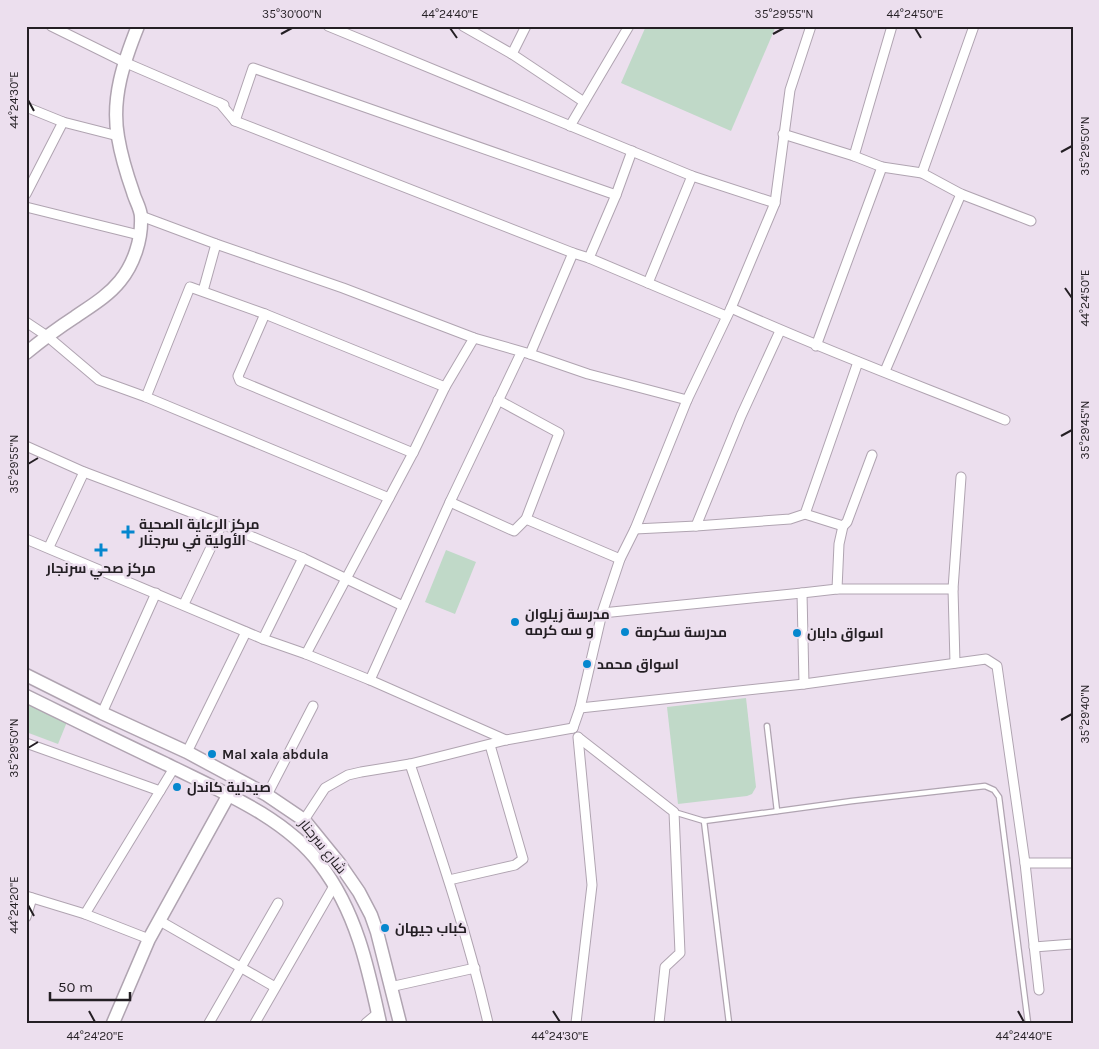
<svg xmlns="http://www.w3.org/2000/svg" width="1099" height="1049" font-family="Karla,Cairo,sans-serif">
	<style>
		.green { fill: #c0d9c8 }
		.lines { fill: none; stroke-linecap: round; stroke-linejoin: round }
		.lane-casing { stroke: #b0a4b1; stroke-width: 7 }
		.street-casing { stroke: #b0a4b1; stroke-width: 11 }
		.secondary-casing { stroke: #b0a4b1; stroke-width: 15 }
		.lane { stroke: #fff; stroke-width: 4.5 }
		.street { stroke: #fff; stroke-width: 9 }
		.secondary { stroke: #fff; stroke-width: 12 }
		.ticks { fill: none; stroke: #241f24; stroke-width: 2 }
		.poi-dot { fill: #0587ce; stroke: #ecdfee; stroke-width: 2 }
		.labels { text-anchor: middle; stroke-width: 5; stroke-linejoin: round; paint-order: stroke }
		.poi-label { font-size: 14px; font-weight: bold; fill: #241f24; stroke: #ecdfee; text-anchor: start }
		.street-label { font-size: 14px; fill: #241f24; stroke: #ecdfee }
		.neatline { fill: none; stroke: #241f24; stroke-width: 2 }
		.ticks-label { font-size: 12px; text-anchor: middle; fill: #241f24 }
	</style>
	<rect width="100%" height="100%" fill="#ecdfee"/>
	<!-- green -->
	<g class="green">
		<polygon points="646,26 776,26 731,131 621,83"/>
		<polygon points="446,550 476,562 455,614 425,602"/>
		<polygon points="26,698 69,717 58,744 26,732"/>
		<polygon points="746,698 756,787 752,794 747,796 678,804 667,707"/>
	</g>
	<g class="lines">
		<!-- lane casing -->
		<g class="lane-casing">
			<g id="lane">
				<polyline points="767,726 777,811"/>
				<polyline points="674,812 704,821 852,801 985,786 994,790 999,797 1028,1023"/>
				<polyline points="704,821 729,1023"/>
			</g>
		</g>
		<!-- street casing -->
		<g class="street-casing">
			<g id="street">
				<polyline points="51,26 124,62 224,105"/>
				<polyline points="328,26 692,176 775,203"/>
				<polyline points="463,26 512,54 584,102"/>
				<polyline points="512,54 526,26"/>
				<polyline points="220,103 235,121 573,253 589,258 726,316"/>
				<polyline points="26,107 63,122 118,136"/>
				<polyline points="235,121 253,68 616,195"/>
				<polyline points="570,126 629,26"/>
				<polyline points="783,134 854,156 882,167 922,173 961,194 1031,221"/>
				<polyline points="854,156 892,26"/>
				<polyline points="922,173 974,26"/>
				<polyline points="26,194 63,122"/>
				<polyline points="26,207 139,235"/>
				<polyline points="141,216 216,244 343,288 474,338 530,354 588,374 687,400"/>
				<polyline points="589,258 616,195 632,151"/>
				<polyline points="648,283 692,176"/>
				<polyline points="203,291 216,244"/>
				<path d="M 731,308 C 821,349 913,383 1005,420"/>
				<polyline points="265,314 238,376 240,381 413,453"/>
				<polyline points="26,322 47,336 99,380 146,397 389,498"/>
				<polyline points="816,346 882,167"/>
				<polyline points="530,354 573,253"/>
				<polyline points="885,371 961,194"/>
				<polyline points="146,397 190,287 265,314 445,387"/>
				<polyline points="26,446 84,472 222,524 303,558 403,606"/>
				<polyline points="450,502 514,531 526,519 559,433 498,400"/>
				<polyline points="805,514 843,526 847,522 872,455"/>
				<polyline points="526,519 620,559"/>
				<polyline points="696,526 741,416 780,331"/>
				<polyline points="635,529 696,526 790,519 805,514 858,362"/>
				<polyline points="26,539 263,639 306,654 370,680 506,740"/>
				<polyline points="49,547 84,472"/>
				<polyline points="837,589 839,544 843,526"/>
				<polyline points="802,593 804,684"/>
				<polyline points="184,604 222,524"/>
				<polyline points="602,613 802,593 837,589 953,589"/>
				<polyline points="263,639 303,558"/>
				<polyline points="306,654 413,453 445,387 474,338"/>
				<polyline points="955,663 953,589 961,477"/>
				<polyline points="370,680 450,502 521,353"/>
				<polyline points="580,708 804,684 986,659 997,666 1025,863 1039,990"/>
				<polyline points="102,713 156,593"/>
				<polyline points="573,728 580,708 602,613 620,559 635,529 687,400 731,308 775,203 790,90 811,26"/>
				<polyline points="579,738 674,812 680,953 665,967 659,1023"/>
				<polyline points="26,743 160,791"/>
				<polyline points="187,752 246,632"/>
				<path d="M 410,764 C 439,850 468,935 488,1023"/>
				<polyline points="267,795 313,706"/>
				<polyline points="304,820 325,788 348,775 361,772 410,764 506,740 573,728"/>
				<polyline points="1025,863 1073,863"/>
				<polyline points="449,880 515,865 523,859 490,745"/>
				<polyline points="26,896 85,914 149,939"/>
				<polyline points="85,914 174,768"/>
				<polyline points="26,917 32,898"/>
				<polyline points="160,921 275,987"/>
				<polyline points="1034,947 1073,944"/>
				<polyline points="390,987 475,968"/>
				<polyline points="209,1023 278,903"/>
				<polyline points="255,1023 334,886"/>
				<polyline points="366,1023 378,1013"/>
				<polyline points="576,1023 592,885 578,737"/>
			</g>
		</g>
		<!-- secondary casing -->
		<g class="secondary-casing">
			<g id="secondary">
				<path d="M 26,353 C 42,340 58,328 75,317 C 91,306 108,296 120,281 C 134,264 142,239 141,217 C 141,209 135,200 133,192 C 127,175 121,155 118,137 C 111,98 124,61 138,26"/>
				<polyline points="26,675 102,713 187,752 267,795 304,820 339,863 359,892 371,915 377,932 400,1023"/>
				<path d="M 26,696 C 73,719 119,742 166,764 C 218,790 285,817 320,864 C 356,911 368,967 380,1023"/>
				<polyline points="113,1023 149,939 228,796"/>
			</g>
		</g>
		<!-- lane -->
		<use href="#lane" class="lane"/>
		<!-- street -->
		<use href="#street" class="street"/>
		<!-- secondary -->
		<use href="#secondary" class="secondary"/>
	</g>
	<!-- ticks -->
	<path class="ticks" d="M 450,28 L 457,38M 915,28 L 921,38M 281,34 L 292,28M 773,34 L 784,28M 28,100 L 34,111M 1061,152 L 1072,146M 1065,288 L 1072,298M 1061,436 L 1072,430M 28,464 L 38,458M 1061,720 L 1072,714M 28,748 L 38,742M 28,905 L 34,916M 89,1011 L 95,1022M 553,1011 L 560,1022M 1018,1011 L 1024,1022"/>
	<!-- markers -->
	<g class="poi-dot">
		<path d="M125.5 524.5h5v5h5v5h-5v5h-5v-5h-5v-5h5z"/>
		<path d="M98.5 542.5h5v5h5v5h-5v5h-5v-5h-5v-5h5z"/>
		<circle cx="515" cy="622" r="5"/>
		<circle cx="625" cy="632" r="5"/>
		<circle cx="797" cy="633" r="5"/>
		<circle cx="587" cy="664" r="5"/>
		<circle cx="212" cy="754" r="5"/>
		<circle cx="177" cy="787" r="5"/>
		<circle cx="385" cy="928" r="5"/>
	</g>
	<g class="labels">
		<!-- poi labels -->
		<g class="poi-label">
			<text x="139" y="529">مركز الرعاية الصحية<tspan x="139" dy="16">الأولية في سرجنار</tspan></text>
			<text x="101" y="573" text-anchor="middle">مركز صحي سرنجار</text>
			<text x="525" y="619">مدرسة زيلوان<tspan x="525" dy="16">و سه كرمه</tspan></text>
			<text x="635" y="637">مدرسة سكرمة</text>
			<text x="807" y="638">اسواق دابان</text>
			<text x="597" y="669">اسواق محمد</text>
			<text x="222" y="759">Mal xala abdula</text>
			<text x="187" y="792">صيدلية كاندل</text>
			<text x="395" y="933">كباب جيهان</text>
		</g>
		<!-- street labels -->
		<g class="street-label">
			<text transform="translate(323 846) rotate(51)" y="5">شارع سرجنار</text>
		</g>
	</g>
	<!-- border -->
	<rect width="1099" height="1049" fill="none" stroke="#ecdfee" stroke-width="55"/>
	<!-- scale -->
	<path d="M50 992v8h80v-8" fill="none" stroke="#241f24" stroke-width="2.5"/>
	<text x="58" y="992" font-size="15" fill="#241f24" stroke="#ecdfee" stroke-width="4" paint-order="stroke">50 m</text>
	<rect x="28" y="28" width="1044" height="994" class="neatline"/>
	<g class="ticks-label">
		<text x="292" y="18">35°30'00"N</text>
		<text x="450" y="18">44°24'40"E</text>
		<text x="784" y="18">35°29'55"N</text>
		<text x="915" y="18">44°24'50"E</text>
		<text transform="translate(14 100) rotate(-90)" y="4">44°24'30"E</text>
		<text transform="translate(1085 146) rotate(-90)" y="4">35°29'50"N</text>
		<text transform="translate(1085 298) rotate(-90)" y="4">44°24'50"E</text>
		<text transform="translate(1085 430) rotate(-90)" y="4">35°29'45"N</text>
		<text transform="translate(14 464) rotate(-90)" y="4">35°29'55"N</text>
		<text transform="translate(1085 714) rotate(-90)" y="4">35°29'40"N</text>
		<text transform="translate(14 748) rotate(-90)" y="4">35°29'50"N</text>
		<text transform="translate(14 905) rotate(-90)" y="4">44°24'20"E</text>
		<text x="95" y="1040">44°24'20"E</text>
		<text x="560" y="1040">44°24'30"E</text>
		<text x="1024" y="1040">44°24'40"E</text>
	</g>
</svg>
